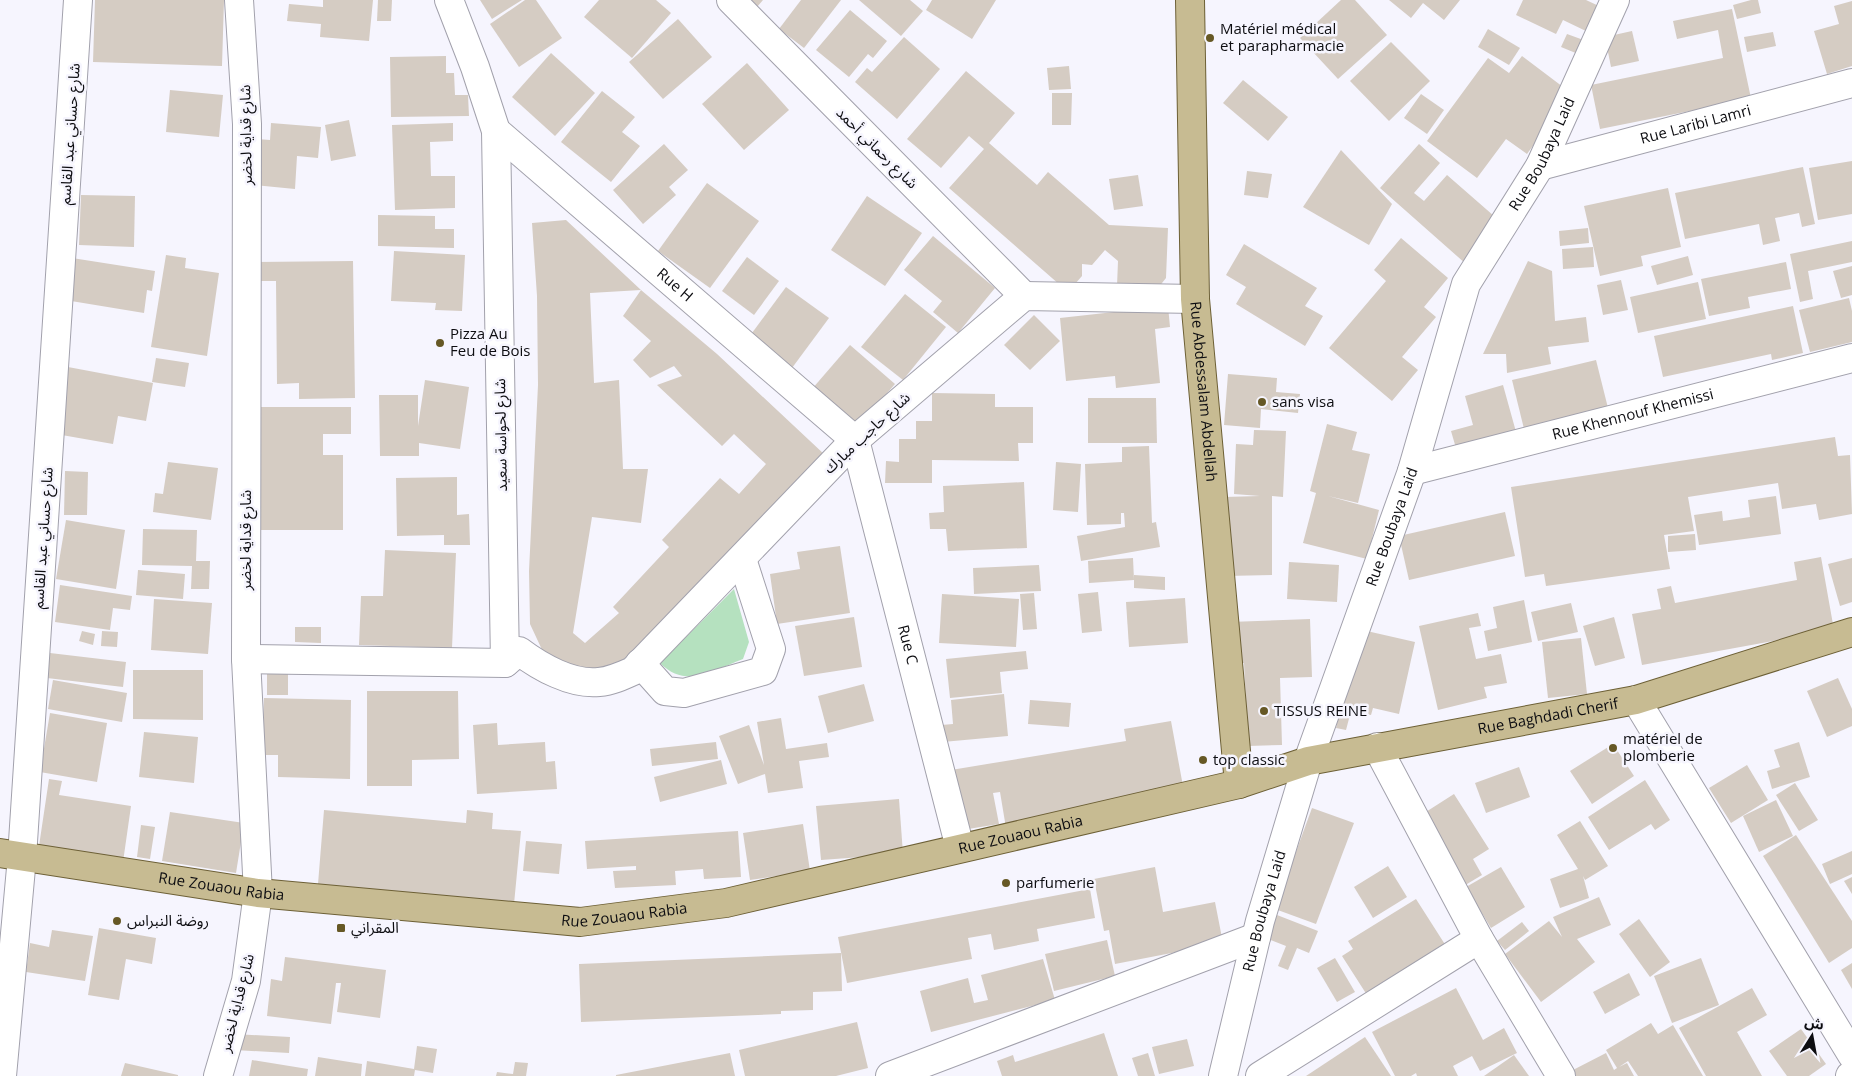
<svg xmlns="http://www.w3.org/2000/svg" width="1852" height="1076" font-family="'Open Sans','Noto Sans Arabic',sans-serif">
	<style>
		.green { fill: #b5e1bf }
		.building { fill: #d5ccc3; fill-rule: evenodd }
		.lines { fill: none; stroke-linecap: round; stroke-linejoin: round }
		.minor-casing { stroke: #a2a1ac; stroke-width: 30 }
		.major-casing { stroke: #6d6036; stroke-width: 30 }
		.minor { stroke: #fff; stroke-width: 28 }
		.major { stroke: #c7bb92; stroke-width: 28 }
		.poi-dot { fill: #665825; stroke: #f6f5fe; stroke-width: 2 }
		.labels { text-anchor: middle; stroke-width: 5; stroke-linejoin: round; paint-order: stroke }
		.poi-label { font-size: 15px; fill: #0d0d11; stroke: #f6f5fe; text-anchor: start }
		.street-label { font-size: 15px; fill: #0d0d11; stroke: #f6f5fe }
	</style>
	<rect width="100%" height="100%" fill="#f6f5fe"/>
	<!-- green -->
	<path class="green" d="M 734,589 L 749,642 L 743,659 C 713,670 687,690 660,663 Z"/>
	<!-- building -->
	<g class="building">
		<polygon points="95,0 224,0 222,66 93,62"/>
		<polygon points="323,0 373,0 369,41 320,37 321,24 287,21 289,4 323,7"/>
		<polygon points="378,0 392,0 391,21 377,21"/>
		<polygon points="480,0 522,0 492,19"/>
		<polygon points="525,0 536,0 562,38 519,67 490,24"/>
		<polygon points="599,0 656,0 671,13 632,58 584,17"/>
		<polygon points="749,0 763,0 757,7"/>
		<polygon points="801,0 841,0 804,48 779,29"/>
		<polygon points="859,0 910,0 923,11 901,36"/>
		<polygon points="932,0 996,0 972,39 926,10"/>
		<polygon points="1341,0 1355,0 1387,35 1338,79 1300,38"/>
		<polygon points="1389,0 1460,0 1444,20 1423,3 1411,18"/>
		<polygon points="1523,0 1586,0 1601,7 1588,32 1563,20 1556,34 1516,15"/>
		<polygon points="1751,0 1758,0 1761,13 1737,19 1733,5"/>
		<polygon points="1852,1 1852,66 1827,74 1814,31 1839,24 1834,6"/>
		<polygon points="1732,9 1752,103 1735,102 1600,129 1591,85 1723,58 1718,30 1677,39 1673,21"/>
		<polygon points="850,10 887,41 873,58 868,54 849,77 816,50"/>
		<polygon points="678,19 712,57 663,99 629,62"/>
		<polygon points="1488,29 1520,48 1509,65 1478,47"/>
		<polygon points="1632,31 1639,61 1611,67 1605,37"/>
		<polygon points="1773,32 1776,46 1747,52 1744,37"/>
		<polygon points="1567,34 1589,42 1583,56 1561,47"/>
		<polygon points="904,37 940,69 897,119 855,82 867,68 872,72"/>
		<polygon points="1391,42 1430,81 1389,121 1350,81"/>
		<polygon points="551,53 595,93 555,136 512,97"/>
		<polygon points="446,56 446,73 454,73 455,95 468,95 469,116 391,117 390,57"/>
		<polygon points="1522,56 1571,93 1527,154 1506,139 1477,178 1427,141 1488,58 1509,73"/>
		<polygon points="747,63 789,110 744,150 702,104"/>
		<polygon points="1069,66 1071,89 1049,90 1047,68"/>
		<polygon points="966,71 1015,113 989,143 1037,185 1048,172 1109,225 1168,228 1166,278 1158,288 1117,286 1118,261 1105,250 1092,265 1082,264 1082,276 1068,292 949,188 984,149 969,136 941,168 907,139"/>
		<polygon points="1243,80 1288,117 1268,141 1223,103"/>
		<polygon points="170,90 223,95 219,137 166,132"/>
		<polygon points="602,91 635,117 622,132 640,146 611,182 561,142"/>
		<polygon points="1052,93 1072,93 1071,125 1052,125"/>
		<polygon points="1421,94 1444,110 1427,134 1404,118"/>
		<polygon points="349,120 356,156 331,161 325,125"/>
		<polygon points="271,123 321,127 318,158 297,156 295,189 253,185 257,139 270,140"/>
		<polygon points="453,123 453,141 430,142 431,176 455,176 455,208 395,210 392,125"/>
		<polygon points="664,144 688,170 669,187 676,195 643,224 613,190"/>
		<polygon points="1419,144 1440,163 1414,193 1424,201 1447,175 1502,223 1466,264 1380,188"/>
		<polygon points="1341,150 1392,204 1369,245 1303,207"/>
		<polygon points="1852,161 1852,214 1818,220 1809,168"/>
		<polygon points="1803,167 1815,224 1802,227 1799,213 1775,218 1780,241 1763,245 1759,224 1685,239 1675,193"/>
		<polygon points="1247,171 1272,174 1268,198 1244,195"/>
		<polygon points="1138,175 1143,206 1114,210 1109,179"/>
		<polygon points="707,183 759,221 710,288 658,251"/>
		<polygon points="1668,188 1681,247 1641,256 1643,266 1600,276 1584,206"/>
		<polygon points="81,195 135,196 134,247 79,245"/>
		<polygon points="867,196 922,233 885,286 831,250"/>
		<polygon points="378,215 435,216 435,229 454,229 454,248 378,246"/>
		<path d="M 566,220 L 641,290 L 717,354 L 825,455 L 702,578 L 621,666 L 595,674 L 544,654 L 530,624 L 529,571 L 538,385 L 537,296 L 532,223 ZM 641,290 L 623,316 L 651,341 L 633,360 L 650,378 L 674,366 L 682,376 L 657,385 L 722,446 L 734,434 L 766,464 L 739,494 L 720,478 L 662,540 L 669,547 L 613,607 L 619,613 L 585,643 L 573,633 L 592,517 L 641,523 L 648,469 L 623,469 L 619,380 L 594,383 L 590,293 Z"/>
		<polygon points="1588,228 1589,243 1560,246 1559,231"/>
		<polygon points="933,236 995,288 958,333 933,312 942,301 904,270"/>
		<polygon points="1401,238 1448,278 1424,307 1436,317 1402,357 1418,370 1392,401 1329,348 1386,281 1374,270"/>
		<polygon points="1852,241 1852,262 1808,271 1813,299 1800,302 1790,254"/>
		<polygon points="1244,244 1317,288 1305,306 1323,316 1305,346 1236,304 1246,287 1226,275"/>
		<polygon points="1593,247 1594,267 1563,269 1562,249"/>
		<polygon points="394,251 465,255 462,311 435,310 436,303 391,301"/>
		<polygon points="166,255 186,258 185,268 219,273 207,356 151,347"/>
		<polygon points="1688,256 1693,275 1657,285 1651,266"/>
		<polygon points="747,257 779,281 754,315 722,291"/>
		<polygon points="72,258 155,271 152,291 147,290 144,313 65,300"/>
		<polygon points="353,261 355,398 299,399 299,383 277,384 276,281 257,281 256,262"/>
		<polygon points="1528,261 1552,271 1555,321 1586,317 1589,342 1548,347 1551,364 1507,373 1506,354 1483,354"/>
		<polygon points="1786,262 1791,289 1748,297 1750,308 1709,316 1701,279"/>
		<polygon points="1852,266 1852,295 1841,298 1833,271"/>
		<polygon points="1621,280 1628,310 1603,315 1597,285"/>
		<polygon points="1698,282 1706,319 1638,333 1630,297"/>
		<polygon points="786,287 829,318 792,368 749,337"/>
		<polygon points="905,294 946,327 903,380 861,347"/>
		<polygon points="1849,298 1852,311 1852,342 1810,352 1799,310"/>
		<polygon points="1168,306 1170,327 1155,329 1160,383 1116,388 1115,376 1066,381 1060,318"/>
		<polygon points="1793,306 1803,353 1772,360 1771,354 1663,377 1654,336"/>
		<polygon points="1034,315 1060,341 1030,370 1004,345"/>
		<polygon points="850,345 895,384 857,428 812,389"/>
		<polygon points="156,358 189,363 185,387 152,382"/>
		<polygon points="1596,360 1609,412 1525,433 1512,380"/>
		<polygon points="68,367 153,383 146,421 118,416 113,444 56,434"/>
		<polygon points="1228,374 1277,378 1276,392 1300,394 1298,413 1261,409 1260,428 1224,425"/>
		<polygon points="425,380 469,387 460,449 419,443 419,456 380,456 379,395 418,395 418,426"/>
		<polygon points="1503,385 1518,439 1458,455 1451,431 1473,425 1465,396"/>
		<polygon points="932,393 995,394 995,407 1033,407 1033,443 1018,443 1019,461 932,460 932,483 885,483 886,461 899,462 899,439 916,439 916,421 932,421"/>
		<polygon points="1088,398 1156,398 1157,443 1088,443"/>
		<polygon points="261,407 351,407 351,434 323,434 323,455 343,455 343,530 261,530"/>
		<polygon points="1327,424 1357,432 1352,450 1370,454 1358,503 1328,496 1379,510 1367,559 1303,543 1316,493 1310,491"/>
		<polygon points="1254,430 1286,431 1283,497 1272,496 1272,575 1226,576 1224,497 1260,496 1234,494 1236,444 1253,445"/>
		<polygon points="1835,437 1838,456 1850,455 1852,514 1819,520 1816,504 1782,509 1778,483 1688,497 1694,531 1664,535 1670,569 1546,586 1544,574 1525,577 1511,487"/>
		<polygon points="1149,446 1152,523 1156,522 1160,547 1081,561 1077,536 1125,527 1124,513 1121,513 1121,524 1087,525 1085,464 1122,462 1122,447"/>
		<polygon points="168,462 218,468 211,520 153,512 155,493 163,494"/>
		<polygon points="1056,462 1081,464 1078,512 1053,510"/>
		<polygon points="65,471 88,472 87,515 64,515"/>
		<polygon points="457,477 457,515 469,514 470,545 444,545 444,535 397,536 396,478"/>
		<polygon points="1024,482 1027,548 948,551 946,529 930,529 929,513 944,512 943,486"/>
		<polygon points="1776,496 1781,534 1699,545 1694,515 1722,511 1723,521 1750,517 1748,500"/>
		<polygon points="1505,512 1515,556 1409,580 1399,536"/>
		<polygon points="66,520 125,530 116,589 56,579"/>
		<polygon points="143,529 197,530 196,561 210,561 209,589 191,589 192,566 142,565"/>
		<polygon points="1695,534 1696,550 1668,552 1668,536"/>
		<polygon points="840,546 850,613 777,624 770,574 800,569 797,552"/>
		<polygon points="385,550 456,553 452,648 359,645 361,596 383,596"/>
		<polygon points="1821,557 1834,630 1642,665 1632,614 1661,609 1657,589 1671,586 1675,603 1797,580 1794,562"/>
		<polygon points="1133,558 1134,580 1089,583 1088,561"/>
		<polygon points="1852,558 1852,602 1840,606 1828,564"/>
		<polygon points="1289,562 1339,565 1337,602 1287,599"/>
		<polygon points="1039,565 1041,591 974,594 973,568"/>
		<polygon points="138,570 185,574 183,599 136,595"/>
		<polygon points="1134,575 1165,577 1165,590 1134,588"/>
		<polygon points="60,585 132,596 130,610 113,608 110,630 55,622"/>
		<polygon points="1098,592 1102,631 1082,633 1078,594"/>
		<polygon points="1034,593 1037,629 1023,630 1020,594"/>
		<polygon points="942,594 1019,599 1016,647 939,643"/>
		<polygon points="1185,598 1188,643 1129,647 1126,602"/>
		<polygon points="154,599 212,603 208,654 151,650"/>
		<polygon points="1524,600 1532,642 1488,651 1484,631 1497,628 1493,607"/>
		<polygon points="1571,603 1578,632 1538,641 1531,612"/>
		<polygon points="1478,613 1481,626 1469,628 1476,659 1501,654 1507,683 1484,687 1487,698 1438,710 1419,626"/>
		<polygon points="854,617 862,667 804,676 795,626"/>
		<polygon points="1614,617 1625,658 1595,666 1583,626"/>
		<polygon points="1310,619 1312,677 1280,678 1282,745 1248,746 1244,663 1231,663 1229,622"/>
		<polygon points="295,627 321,627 321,643 295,642"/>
		<polygon points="1358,629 1415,642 1399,714 1373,708 1371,715 1351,711 1346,730 1336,728"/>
		<polygon points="82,631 95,634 93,645 79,641"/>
		<polygon points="102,631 118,632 117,647 101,646"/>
		<polygon points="1581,638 1587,694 1548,698 1542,642"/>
		<polygon points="1026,651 1028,669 1000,672 1002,693 950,698 946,659"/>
		<polygon points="50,653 126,662 123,687 47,678"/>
		<rect x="267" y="668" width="21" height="27"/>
		<polygon points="133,670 203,670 203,720 133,719"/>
		<polygon points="1838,678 1852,709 1852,726 1827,737 1807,691"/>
		<polygon points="53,680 127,693 122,722 48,709"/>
		<polygon points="864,684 874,721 828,733 818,696"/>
		<polygon points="367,691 458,691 459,759 412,760 412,786 367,786"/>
		<polygon points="1004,694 1008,736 932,743 930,726 953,724 951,700"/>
		<polygon points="264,698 351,700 350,779 278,777 278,755 262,755"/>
		<polygon points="1030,700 1071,703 1069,727 1028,724"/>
		<polygon points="50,713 107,723 97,782 40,772"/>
		<polygon points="781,718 786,749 827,743 829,757 799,761 803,788 768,793 765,774 738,784 719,736 749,725 764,765 757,722"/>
		<polygon points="1171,721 1185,797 1006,828 1000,792 993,793 999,824 962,830 951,770 1126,741 1124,729"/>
		<polygon points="497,723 498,745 545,742 546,762 555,761 557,789 477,794 473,725"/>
		<polygon points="144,732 198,737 194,783 139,777"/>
		<polygon points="716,742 718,759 652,766 650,749"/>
		<polygon points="1799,742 1810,777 1772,789 1767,771 1780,767 1774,750"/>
		<polygon points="1613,744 1634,776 1592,804 1570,771"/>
		<polygon points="721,760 727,784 660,802 654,777"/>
		<polygon points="1747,765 1768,800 1731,823 1709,788"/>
		<polygon points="1519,767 1530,797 1486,813 1475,783"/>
		<polygon points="49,779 62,781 59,795 131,806 123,862 39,846"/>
		<polygon points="1645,780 1670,820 1655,830 1651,824 1609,850 1588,817"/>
		<polygon points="1795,783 1818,820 1799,831 1776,795"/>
		<polygon points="1454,794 1489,849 1473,859 1482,875 1462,887 1418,817"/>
		<polygon points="899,799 903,854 821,860 816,806"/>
		<polygon points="1776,800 1793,836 1759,852 1743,816"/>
		<polygon points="1312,808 1354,823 1316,924 1275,909"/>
		<polygon points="324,810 466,823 467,810 493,813 492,829 521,831 514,904 318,884"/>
		<polygon points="170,812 244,823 236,873 162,861"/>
		<polygon points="1580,821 1608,866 1585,880 1583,876 1589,898 1560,908 1550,879 1578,869 1557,835"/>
		<polygon points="803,824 810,871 750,880 743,833"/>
		<polygon points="141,825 155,827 150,859 137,857"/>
		<polygon points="738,831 741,877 704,879 703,869 675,871 676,885 615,888 613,871 636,870 636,866 587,869 585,841"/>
		<polygon points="1796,835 1852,921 1852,948 1829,963 1763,856"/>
		<polygon points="526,841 562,844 559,874 523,871"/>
		<polygon points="1852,851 1852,874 1830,884 1822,864"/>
		<polygon points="1388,866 1407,897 1373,918 1354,887"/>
		<polygon points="1155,867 1163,912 1215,902 1223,943 1115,964 1109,930 1104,931 1094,879"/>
		<polygon points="1501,867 1525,907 1491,928 1466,887"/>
		<polygon points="1852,877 1852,894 1844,881"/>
		<polygon points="1090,889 1095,918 1037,929 1039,941 994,950 991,934 968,938 972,959 847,983 838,937"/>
		<polygon points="1599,897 1611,925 1577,939 1595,962 1541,1002 1505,954 1549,921 1562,937 1553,917"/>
		<polygon points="1416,899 1446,946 1367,995 1342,956 1353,949 1348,941"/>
		<polygon points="1277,915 1318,931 1309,953 1297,948 1288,970 1278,966 1286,946 1268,939"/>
		<polygon points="1639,919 1670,962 1650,977 1619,934"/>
		<polygon points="1522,922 1529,931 1505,950 1497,941"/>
		<polygon points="99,928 156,938 152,964 126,959 119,1000 88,995"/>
		<polygon points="52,930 93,936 85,981 26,972 30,943 49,947"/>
		<polygon points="1107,940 1115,976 1054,991 1045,954"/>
		<polygon points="841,953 842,991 813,992 813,1010 781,1011 781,1014 581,1022 579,964"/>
		<polygon points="285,957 386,970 380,1018 337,1012 341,983 336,983 331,1024 267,1016 271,979 282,981"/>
		<polygon points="1335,958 1355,992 1337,1002 1317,968"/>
		<polygon points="1701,958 1719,1005 1672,1023 1654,976"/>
		<polygon points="1043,959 1055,1000 931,1032 920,991 968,978 974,1003 988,1000 981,975"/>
		<polygon points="1852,963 1852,989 1841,970"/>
		<polygon points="1629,973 1640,995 1605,1014 1593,992"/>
		<polygon points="1456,988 1483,1040 1504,1028 1517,1053 1480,1071 1472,1056 1453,1066 1458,1076 1417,1076 1416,1073 1411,1076 1395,1076 1372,1032"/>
		<polygon points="1752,988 1767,1015 1737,1032 1762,1076 1706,1076 1679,1028"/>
		<polygon points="857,1022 868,1068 836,1076 745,1076 739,1050"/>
		<polygon points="1651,1023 1658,1034 1673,1025 1703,1076 1638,1076 1628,1061 1619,1067 1627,1063 1634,1076 1576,1076 1573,1070 1606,1053 1614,1070 1617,1068 1606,1050"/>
		<polygon points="1801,1029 1826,1064 1809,1076 1787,1076 1769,1051"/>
		<polygon points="1104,1033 1118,1076 1002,1076 997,1061 1013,1055 1015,1062"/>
		<polygon points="235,1034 290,1037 289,1053 234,1050"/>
		<polygon points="1365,1037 1391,1076 1306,1076"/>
		<polygon points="1187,1039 1194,1066 1159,1074 1152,1047"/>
		<polygon points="417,1046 437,1049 433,1073 415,1070 414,1076 365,1076 367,1061 414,1069"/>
		<polygon points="730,1053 735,1076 616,1076 616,1075"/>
		<polygon points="1148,1053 1155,1076 1138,1076 1132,1058"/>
		<polygon points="1514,1055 1529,1076 1484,1076"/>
		<polygon points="318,1057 362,1064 361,1076 315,1076"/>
		<polygon points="252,1060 308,1069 307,1076 249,1076"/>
		<polygon points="515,1062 528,1063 526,1076 496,1076 497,1072 513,1074"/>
		<polygon points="125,1063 178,1075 178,1076 121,1076"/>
	</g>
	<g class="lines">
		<!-- minor casing -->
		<g class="minor-casing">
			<g id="minor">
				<path d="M 449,0 L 475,67 L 496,131 L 505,663 L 519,651 C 540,667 572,685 599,682 C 611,681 622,676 633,671 L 855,440 L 1024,296 L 1195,299"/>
				<polyline points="731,0 1024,296"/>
				<path id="s1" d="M 496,131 L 855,440 L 960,848"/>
				<path id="s2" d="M 1540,166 L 1852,83"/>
				<path id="s3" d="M 1412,471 L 1852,358"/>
				<polyline points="246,659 505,663"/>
				<polyline points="640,663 665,691 684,693 763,671 771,649 742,559"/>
				<polyline points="1636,700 1852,1055"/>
				<polyline points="1377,747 1479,939 1561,1076"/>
				<polyline points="2,1076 22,857 78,0"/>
				<polyline points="218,1076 246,981 258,893 246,659 247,124 239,0"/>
				<polyline points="890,1076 1256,937"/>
				<path id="s4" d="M 1223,1076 L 1260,921 L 1308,761 L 1412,471 L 1466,284 L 1540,166 L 1615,0"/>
				<polyline points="1260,1076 1479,939"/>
				<polyline points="1850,1076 1852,1075"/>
			</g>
		</g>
		<!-- major casing -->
		<g class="major-casing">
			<g id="major">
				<path id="s5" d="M 1190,0 L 1195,299 L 1239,784"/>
				<path id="s6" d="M 0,853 L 258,893 L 580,922 L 726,903 L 1239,784 L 1308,761 L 1636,700 L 1852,632"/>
			</g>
		</g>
		<!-- minor -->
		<use href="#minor" class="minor"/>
		<!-- major -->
		<use href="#major" class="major"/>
	</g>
	<!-- markers -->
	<g class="poi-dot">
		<circle cx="1210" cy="38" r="5"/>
		<circle cx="440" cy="343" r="5"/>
		<circle cx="1262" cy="402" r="5"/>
		<circle cx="1264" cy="711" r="5"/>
		<circle cx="1613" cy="748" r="5"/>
		<circle cx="1203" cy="760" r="5"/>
		<circle cx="1006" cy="883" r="5"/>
		<circle cx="117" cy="921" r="5"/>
		<rect x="336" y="923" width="10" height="10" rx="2.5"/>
	</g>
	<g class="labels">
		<!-- poi labels -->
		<g class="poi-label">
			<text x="1220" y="34">Matériel médical<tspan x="1220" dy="17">et parapharmacie</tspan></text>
			<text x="450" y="339">Pizza Au<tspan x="450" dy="17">Feu de Bois</tspan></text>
			<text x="1272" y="407">sans visa</text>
			<text x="1274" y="716">TISSUS REINE</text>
			<text x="1623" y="744">matériel de<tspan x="1623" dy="17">plomberie</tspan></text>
			<text x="1213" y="765">top classic</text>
			<text x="1016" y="888">parfumerie</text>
			<text x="127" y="926">روضة النبراس</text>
			<text x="351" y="933">المقراني</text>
		</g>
		<!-- street labels -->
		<g class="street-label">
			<text dy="5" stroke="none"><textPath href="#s2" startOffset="161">Rue Laribi Lamri</textPath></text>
			<text transform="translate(70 134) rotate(-86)" y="5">شارع حساني عبد القاسم</text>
			<text transform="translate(246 135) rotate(-91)" y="5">شارع قداية لخضر</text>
			<text transform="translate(877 148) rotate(45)" y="5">شارع رحماني أحمد</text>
			<text dy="5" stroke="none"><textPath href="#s4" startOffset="980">Rue Boubaya Laid</textPath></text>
			<text dy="5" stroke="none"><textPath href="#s1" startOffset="236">Rue H</textPath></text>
			<text dy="5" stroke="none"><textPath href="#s5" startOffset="392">Rue Abdessalam Abdellah</textPath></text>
			<text dy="5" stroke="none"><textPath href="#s3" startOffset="228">Rue Khennouf Khemissi</textPath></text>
			<text transform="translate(867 433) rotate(-43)" y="5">شارع حاجب مبارك</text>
			<text transform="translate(501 435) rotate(-91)" y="5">شارع لحواسة سعيد</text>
			<text dy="5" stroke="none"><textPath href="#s4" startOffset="575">Rue Boubaya Laid</textPath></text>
			<text transform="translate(43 538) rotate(-86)" y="5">شارع حساني عبد القاسم</text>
			<text transform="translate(246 540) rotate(-90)" y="5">شارع قداية لخضر</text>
			<text dy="5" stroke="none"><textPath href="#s1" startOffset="685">Rue C</textPath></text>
			<text dy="5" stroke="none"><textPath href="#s6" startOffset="1575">Rue Baghdadi Cherif</textPath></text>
			<text dy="5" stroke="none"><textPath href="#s6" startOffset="1034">Rue Zouaou Rabia</textPath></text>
			<text dy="5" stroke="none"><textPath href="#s6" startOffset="224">Rue Zouaou Rabia</textPath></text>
			<text dy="5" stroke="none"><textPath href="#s4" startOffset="170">Rue Boubaya Laid</textPath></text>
			<text dy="5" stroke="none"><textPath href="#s6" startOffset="629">Rue Zouaou Rabia</textPath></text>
			<text transform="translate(237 1003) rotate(-76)" y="5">شارع قداية لخضر</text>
		</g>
	</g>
	<!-- north arrow -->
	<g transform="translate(1812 1036) rotate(11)" stroke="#f6f5fe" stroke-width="4" paint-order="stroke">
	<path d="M0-4L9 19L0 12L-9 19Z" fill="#0d0d11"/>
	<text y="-8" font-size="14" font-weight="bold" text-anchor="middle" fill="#0d0d11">ش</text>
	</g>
</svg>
